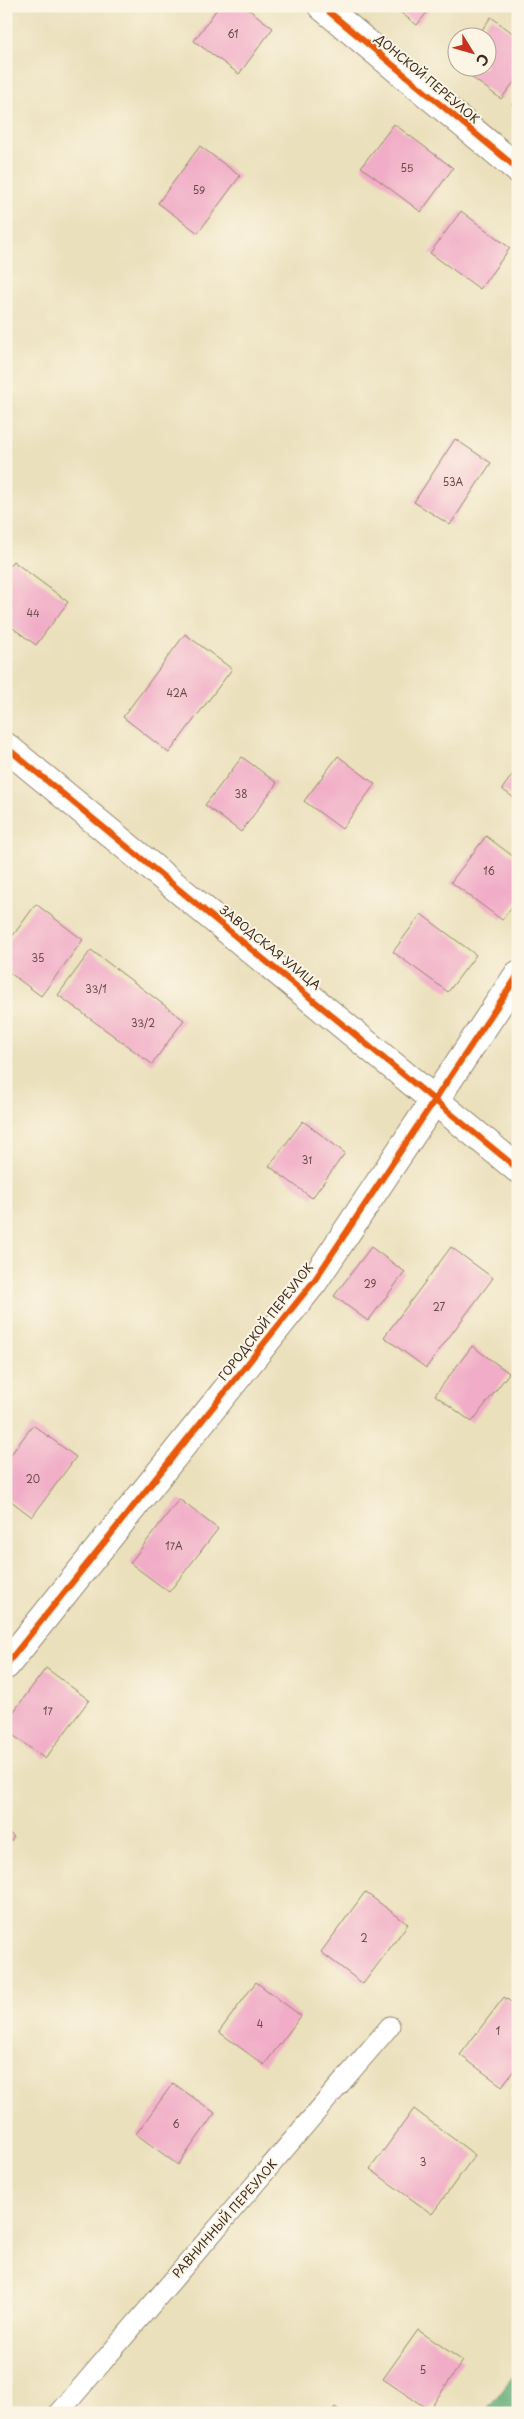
<svg xmlns="http://www.w3.org/2000/svg" width="524" height="2419" font-family="'Playpen Sans',sans-serif">
	<style>
		.forest { fill: #60ac76; stroke: #4e6b4a }
		.building { fill: #f1adc7 }
		.lines { fill: none; stroke-linecap: round; stroke-linejoin: round }
		.lane-casing { stroke: #93856d; stroke-width: 21 }
		.street-casing { stroke: #93856d; stroke-width: 30 }
		.lane { stroke: #fff; stroke-width: 19 }
		.street { stroke: #fff; stroke-width: 28 }
		.cycleway-casing { stroke: #fcf5e5; stroke-width: 9 }
		.cycleway { stroke: #e8590c; stroke-width: 6 }
		.labels { text-anchor: middle; stroke-width: 4; stroke-linejoin: round; paint-order: stroke }
		.number-label { font-size: 10px; fill: #684b48 }
		.street-label { font-size: 12px; fill: #3b2a1e; stroke: #fcf5e5 }
	</style>
	<rect width="100%" height="100%" fill="#fcf5e5"/>
	<filter id="ink" filterUnits="userSpaceOnUse"><feTurbulence type="fractalNoise" baseFrequency=".02" numOctaves="2"/><feDisplacementMap in="SourceGraphic" scale="10" xChannelSelector="R" yChannelSelector="G"/><feConvolveMatrix kernelMatrix="1 2 1 2 8 2 1 2 1" color-interpolation-filters="sRGB"/></filter>
	<filter id="wash" filterUnits="userSpaceOnUse"><feTurbulence type="fractalNoise" baseFrequency=".0096" numOctaves="4" result="noise"/><feDisplacementMap in="SourceGraphic" scale="20" xChannelSelector="R" yChannelSelector="G"/><feGaussianBlur stdDeviation="1.12" result="paint"/><feColorMatrix in="noise" values="0 0 0 0 0 0 0 0 0 0 0 0 0 0 0 0 0 1.4 0 .05"/><feComposite in="paint" operator="in"/></filter>
	<g filter="url(#wash)">
		<rect width="100%" height="100%" fill="#ebe0bc"/>
		<!-- forest -->
		<polygon class="forest" points="518,2370 518,2413 484,2413"/>
		<g id="blocks">
			<!-- building -->
			<g class="building">
				<polygon points="219,6 244,6 273,28 239,74 194,41"/>
				<polygon points="392,6 432,6 417,25"/>
				<polygon points="491,17 518,37 518,77 501,99 459,68 486,68 486,38 476,38"/>
				<polygon points="518,97 518,109 512,105"/>
				<polygon points="394,124 453,168 421,212 361,167"/>
				<polygon points="200,146 240,176 198,233 158,203"/>
				<polygon points="461,211 510,248 480,289 430,253"/>
				<polygon points="455,439 491,463 450,525 414,502"/>
				<polygon points="13,561 68,602 36,645 6,623 6,570"/>
				<polygon points="185,634 232,669 169,753 123,717"/>
				<polygon points="338,756 375,784 342,829 304,801"/>
				<polygon points="242,757 277,783 241,832 205,805"/>
				<polygon points="518,767 518,801 502,789"/>
				<polygon points="486,836 518,860 518,899 502,920 451,882"/>
				<polygon points="36,904 83,940 41,996 6,970 6,945"/>
				<polygon points="421,914 476,955 448,992 393,952"/>
				<polygon points="91,950 184,1020 152,1064 58,995"/>
				<polygon points="303,1121 345,1153 312,1198 269,1166"/>
				<polygon points="371,1247 405,1272 368,1321 334,1296"/>
				<polygon points="451,1247 493,1278 426,1368 384,1337"/>
				<polygon points="472,1346 509,1373 472,1422 435,1395"/>
				<polygon points="33,1425 76,1457 32,1517 6,1497 6,1461"/>
				<polygon points="179,1499 218,1529 169,1592 130,1563"/>
				<polygon points="46,1668 89,1700 45,1759 6,1730 6,1722"/>
				<polygon points="6,1831 14,1837 6,1847"/>
				<polygon points="365,1892 408,1924 363,1984 321,1952"/>
				<polygon points="256,1982 301,2016 264,2065 219,2032"/>
				<polygon points="504,1997 518,2007 518,2065 502,2086 460,2055"/>
				<polygon points="173,2083 215,2113 178,2165 136,2134"/>
				<polygon points="414,2109 475,2155 432,2214 370,2169"/>
				<polygon points="418,2330 463,2361 429,2410 383,2379"/>
				<polygon points="335,2407 343,2413 331,2413"/>
			</g>
		</g>
	</g>
	<g filter="url(#ink)">
		<use href="#blocks" fill-opacity="0" stroke="#93856d" stroke-width="1"/>
		<g class="lines">
			<!-- lane casing -->
			<g class="lane-casing">
				<polyline id="lane" points="59,2413 390,2026"/>
			</g>
			<!-- street casing -->
			<g class="street-casing">
				<g id="street">
					<polyline points="322,6 518,169"/>
					<polyline points="6,747 518,1169"/>
					<polyline points="6,1665 314,1281 518,975"/>
				</g>
			</g>
			<!-- lane -->
			<use href="#lane" class="lane"/>
			<!-- street -->
			<use href="#street" class="street"/>
			<!-- cycleway casing -->
			<g class="cycleway-casing">
				<g id="cycleway">
					<polyline points="322,6 518,169"/>
					<polyline points="6,747 518,1169"/>
					<polyline points="6,1665 314,1281 518,975"/>
				</g>
			</g>
			<!-- cycleway -->
			<use href="#cycleway" class="cycleway"/>
		</g>
	</g>
	<g class="labels">
		<!-- number labels -->
		<g class="number-label">
			<text x="233" y="38">61</text>
			<text x="407" y="172">55</text>
			<text x="199" y="194">59</text>
			<text x="453" y="486">53А</text>
			<text x="33" y="617">44</text>
			<text x="177" y="697">42А</text>
			<text x="241" y="798">38</text>
			<text x="489" y="875">16</text>
			<text x="38" y="962">35</text>
			<text x="96" y="993">33/1</text>
			<text x="143" y="1027">33/2</text>
			<text x="307" y="1164">31</text>
			<text x="370" y="1288">29</text>
			<text x="439" y="1311">27</text>
			<text x="33" y="1483">20</text>
			<text x="174" y="1550">17А</text>
			<text x="48" y="1715">17</text>
			<text x="364" y="1942">2</text>
			<text x="260" y="2028">4</text>
			<text x="498" y="2035">1</text>
			<text x="176" y="2128">6</text>
			<text x="423" y="2166">3</text>
			<text x="423" y="2374">5</text>
		</g>
		<!-- street labels -->
		<g class="street-label">
			<text transform="translate(427 79) rotate(40)" y="4">ДОНСКОЙ ПЕРЕУЛОК</text>
			<text transform="translate(270 948) rotate(39)" y="4">ЗАВОДСКАЯ УЛИЦА</text>
			<text transform="translate(266 1322) rotate(-52)" y="4">ГОРОДСКОЙ ПЕРЕУЛОК</text>
			<text transform="translate(225 2219) rotate(-49)" y="4">РАВНИННЫЙ ПЕРЕУЛОК</text>
		</g>
	</g>
	<!-- margin -->
	<rect width="524" height="2419" fill="none" stroke="#fcf5e5" stroke-width="25"/>
	<!-- north arrow -->
	<g transform="translate(472 52) rotate(127)"><circle r="24" fill="#fcf5e5" stroke="#afa495"/>
	<path d="M0-4L9 19L0 12L-9 19Z" fill="#c8321e"/>
	<text y="-8" font-size="14" font-weight="bold" text-anchor="middle" fill="#3b2a1e">С</text>
	</g>
</svg>
